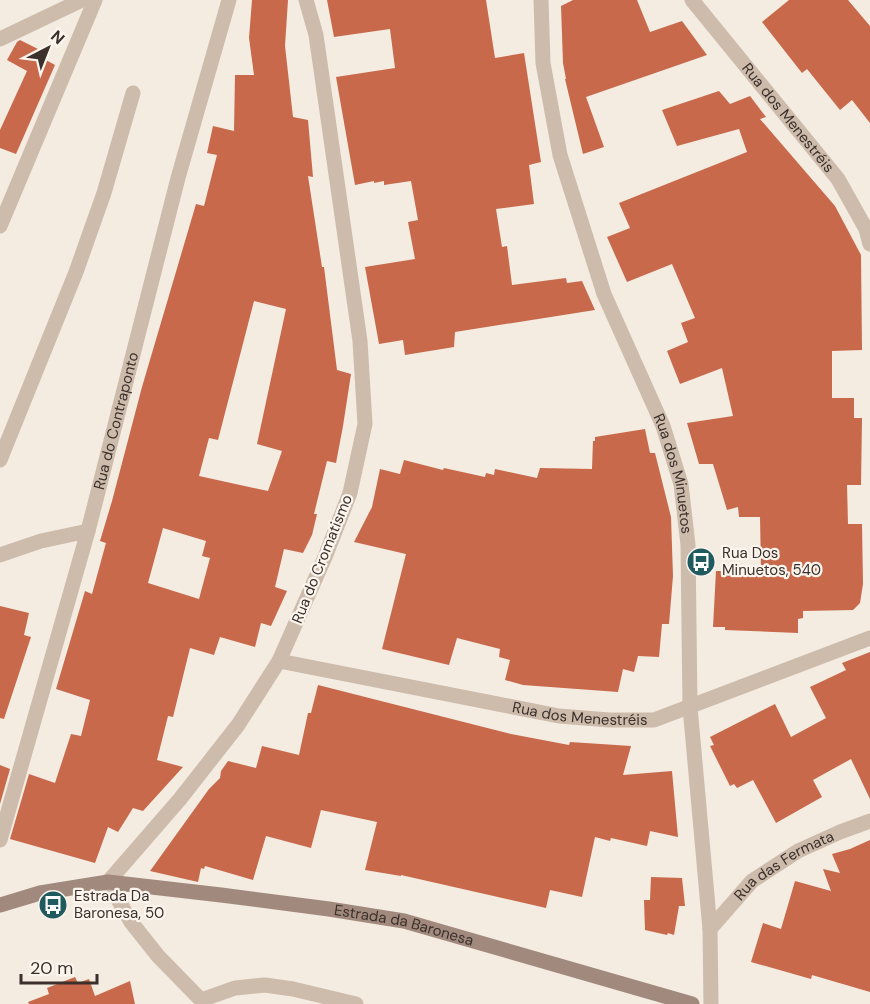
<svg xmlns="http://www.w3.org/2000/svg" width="870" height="1004" font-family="'DM Sans',sans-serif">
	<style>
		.building { fill: #c8694b; fill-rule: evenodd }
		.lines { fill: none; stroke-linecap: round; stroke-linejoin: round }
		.minor { stroke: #cdbbac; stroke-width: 15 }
		.tertiary { stroke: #cdbbac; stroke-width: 15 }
		.secondary { stroke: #a18a7d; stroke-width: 15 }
		.labels { text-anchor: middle; stroke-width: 4.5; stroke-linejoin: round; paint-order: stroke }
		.street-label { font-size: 15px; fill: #3b302b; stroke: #fbf5ee }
		.poi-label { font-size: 15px; fill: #3b302b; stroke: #fbf5ee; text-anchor: start }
	</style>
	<rect width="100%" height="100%" fill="#f4ebe1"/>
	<!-- building -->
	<g class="building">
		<path d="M 252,0 L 288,0 L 285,46 L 293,117 L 308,120 L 313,177 L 308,176 L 322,267 L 324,267 L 337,370 L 351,374 L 343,426 L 336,463 L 327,461 L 314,514 L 317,514 L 312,535 L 303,553 L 284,549 L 275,587 L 287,591 L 271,626 L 261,623 L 255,647 L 220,637 L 214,655 L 190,648 L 173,717 L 168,716 L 157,760 L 183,767 L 143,811 L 133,808 L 118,832 L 108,827 L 95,863 L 10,839 L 29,774 L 55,783 L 71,734 L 81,736 L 90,700 L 56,689 L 85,591 L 92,594 L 106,543 L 100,541 L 112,501 L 142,387 L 196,204 L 204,206 L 217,155 L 207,153 L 213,126 L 234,131 L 235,75 L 254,75 L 249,38 ZM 254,301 L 286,309 L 257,444 L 282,451 L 268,491 L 199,476 L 209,438 L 218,440 ZM 163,528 L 206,541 L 202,556 L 210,558 L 199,599 L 148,583 Z"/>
		<polygon points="327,0 486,0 495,58 524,53 541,162 529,165 534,204 496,209 502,247 507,246 512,285 566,278 567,283 582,281 595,310 455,332 454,347 405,355 403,340 379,344 365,267 415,259 408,222 418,220 411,181 384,185 384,181 374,183 374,181 355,185 336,77 395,68 390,29 334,37"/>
		<polygon points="573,0 637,0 650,32 682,21 707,55 586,97 604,147 583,154 565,79 566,79 563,63 561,6"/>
		<polygon points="789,0 848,0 870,26 870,123 852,100 840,110 807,69 802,73 762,22"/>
		<polygon points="20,40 38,49 35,54 55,65 16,154 0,148 0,130 27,71 7,60 17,42"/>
		<polygon points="719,91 730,104 750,96 766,117 760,119 835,206 861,255 862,350 832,351 832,398 854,398 854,418 862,418 861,485 847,485 848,524 862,524 863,584 860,603 853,610 803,611 803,618 798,619 798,633 725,630 725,627 713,627 716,571 761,571 760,517 739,517 738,507 727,510 713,464 699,464 687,423 733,416 722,368 680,384 667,351 688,342 681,323 695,318 672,264 627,282 607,237 630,228 619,203 747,152 739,129 677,146 662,110"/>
		<polygon points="645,429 650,453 655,453 671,517 673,576 669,624 662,624 659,657 638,656 634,672 623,669 618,692 523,685 505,680 510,660 499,657 500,649 457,638 449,665 382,649 406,554 354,542 372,507 380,469 400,474 404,460 443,470 444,468 485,477 486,473 494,475 495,469 537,478 540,468 592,469 593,441 595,441 595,437"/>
		<polygon points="0,606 29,613 24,635 31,637 4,719 0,718"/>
		<polygon points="870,652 870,799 851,759 813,780 822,797 776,823 753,780 737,788 734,784 730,786 710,746 714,745 710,737 775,704 791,737 826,718 810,687 846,670 842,663"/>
		<polygon points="318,685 511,734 569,745 570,742 631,746 623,775 672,771 678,837 650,831 647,846 611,838 610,841 595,837 582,897 550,890 546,908 401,875 401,876 365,870 377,822 321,810 311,848 266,836 253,880 205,866 204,869 201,868 198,882 150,871 209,789 220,778 221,771 228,761 256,768 262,746 299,755 308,713 311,713"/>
		<polygon points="0,765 10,769 0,804"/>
		<polygon points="870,840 870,992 812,975 811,979 751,962 763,923 781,929 795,881 831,891 823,869 840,873 832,854 850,849"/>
		<polygon points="651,877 682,878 685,906 679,906 674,935 668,933 667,935 645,930 644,900 650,900"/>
		<polygon points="75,977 78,983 89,979 95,996 130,981 135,1004 29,1004 28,1002 49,994 47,988"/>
	</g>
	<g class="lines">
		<!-- minor -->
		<g class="minor">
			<polyline points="306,0 316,35 360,341 365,424 350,493 325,557 279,661 238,725 180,799 108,882 131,922 158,956 201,1000 235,988 265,985 293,989 356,1004"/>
			<path id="s1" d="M 692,0 L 838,179 L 866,229 L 870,244"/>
			<polyline points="0,39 82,0"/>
			<polyline points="0,226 95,0"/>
			<polyline points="0,460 76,272 104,193 133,93"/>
			<polyline points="0,555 41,541 88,531"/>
			<path id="s2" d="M 279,661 L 559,716 L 609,720 L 654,720 L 870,638"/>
			<path id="s3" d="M 0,840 L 88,531 L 178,178 L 229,0"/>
			<path id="s4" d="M 710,929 L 752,881 L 798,851 L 840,832 L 870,821"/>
		</g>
		<!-- tertiary -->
		<path class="tertiary" id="s5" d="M 541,0 L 543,63 L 560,155 L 604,294 L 663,426 L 681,484 L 688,545 L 690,707 L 710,929 L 711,1004"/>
		<!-- secondary -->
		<path class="secondary" id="s6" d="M 0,905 L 40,893 L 108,882 L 221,895 L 329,909 L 404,921 L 692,1004"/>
	</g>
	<!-- icons -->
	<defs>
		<g id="bus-disc" transform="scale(1.5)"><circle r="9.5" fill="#1f5a5e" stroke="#fbf5ee"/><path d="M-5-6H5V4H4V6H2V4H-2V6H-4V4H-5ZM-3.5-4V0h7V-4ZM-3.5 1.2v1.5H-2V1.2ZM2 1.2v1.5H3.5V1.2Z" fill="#fff"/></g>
	</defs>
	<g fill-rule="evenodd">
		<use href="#bus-disc" x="701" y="562"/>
		<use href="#bus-disc" x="53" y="905"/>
	</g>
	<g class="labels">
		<!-- street labels -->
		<g class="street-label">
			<text dy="5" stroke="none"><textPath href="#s1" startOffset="152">Rua dos Menestréis</textPath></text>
			<text dy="5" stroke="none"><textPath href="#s3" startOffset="435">Rua do Contraponto</textPath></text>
			<text dy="5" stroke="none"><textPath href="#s5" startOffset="496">Rua dos Minuetos</textPath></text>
			<text transform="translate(322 559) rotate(-68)" y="5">Rua do Cromatismo</text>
			<text dy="5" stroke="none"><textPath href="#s2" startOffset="306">Rua dos Menestréis</textPath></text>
			<text dy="5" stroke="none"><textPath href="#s4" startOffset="99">Rua das Fermata</textPath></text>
			<text dy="5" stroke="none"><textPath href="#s6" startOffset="410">Estrada da Baronesa</textPath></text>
		</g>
		<!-- poi labels -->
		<g class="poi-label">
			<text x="722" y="558">Rua Dos<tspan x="722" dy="17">Minuetos, 540</tspan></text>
			<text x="74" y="901">Estrada Da<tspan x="74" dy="17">Baronesa, 50</tspan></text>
		</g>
	</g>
	<!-- north arrow -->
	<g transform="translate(48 48) rotate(42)" stroke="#fbf5ee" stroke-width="4.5" paint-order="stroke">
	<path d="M0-4.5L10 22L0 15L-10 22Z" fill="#3b302b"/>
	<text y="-9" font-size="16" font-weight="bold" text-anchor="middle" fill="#3b302b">N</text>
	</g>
	<!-- scale -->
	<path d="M21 974v9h76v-9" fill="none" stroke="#3b302b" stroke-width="3"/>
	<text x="30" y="974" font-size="18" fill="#3b302b" stroke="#fbf5ee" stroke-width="4.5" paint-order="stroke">20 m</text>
</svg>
